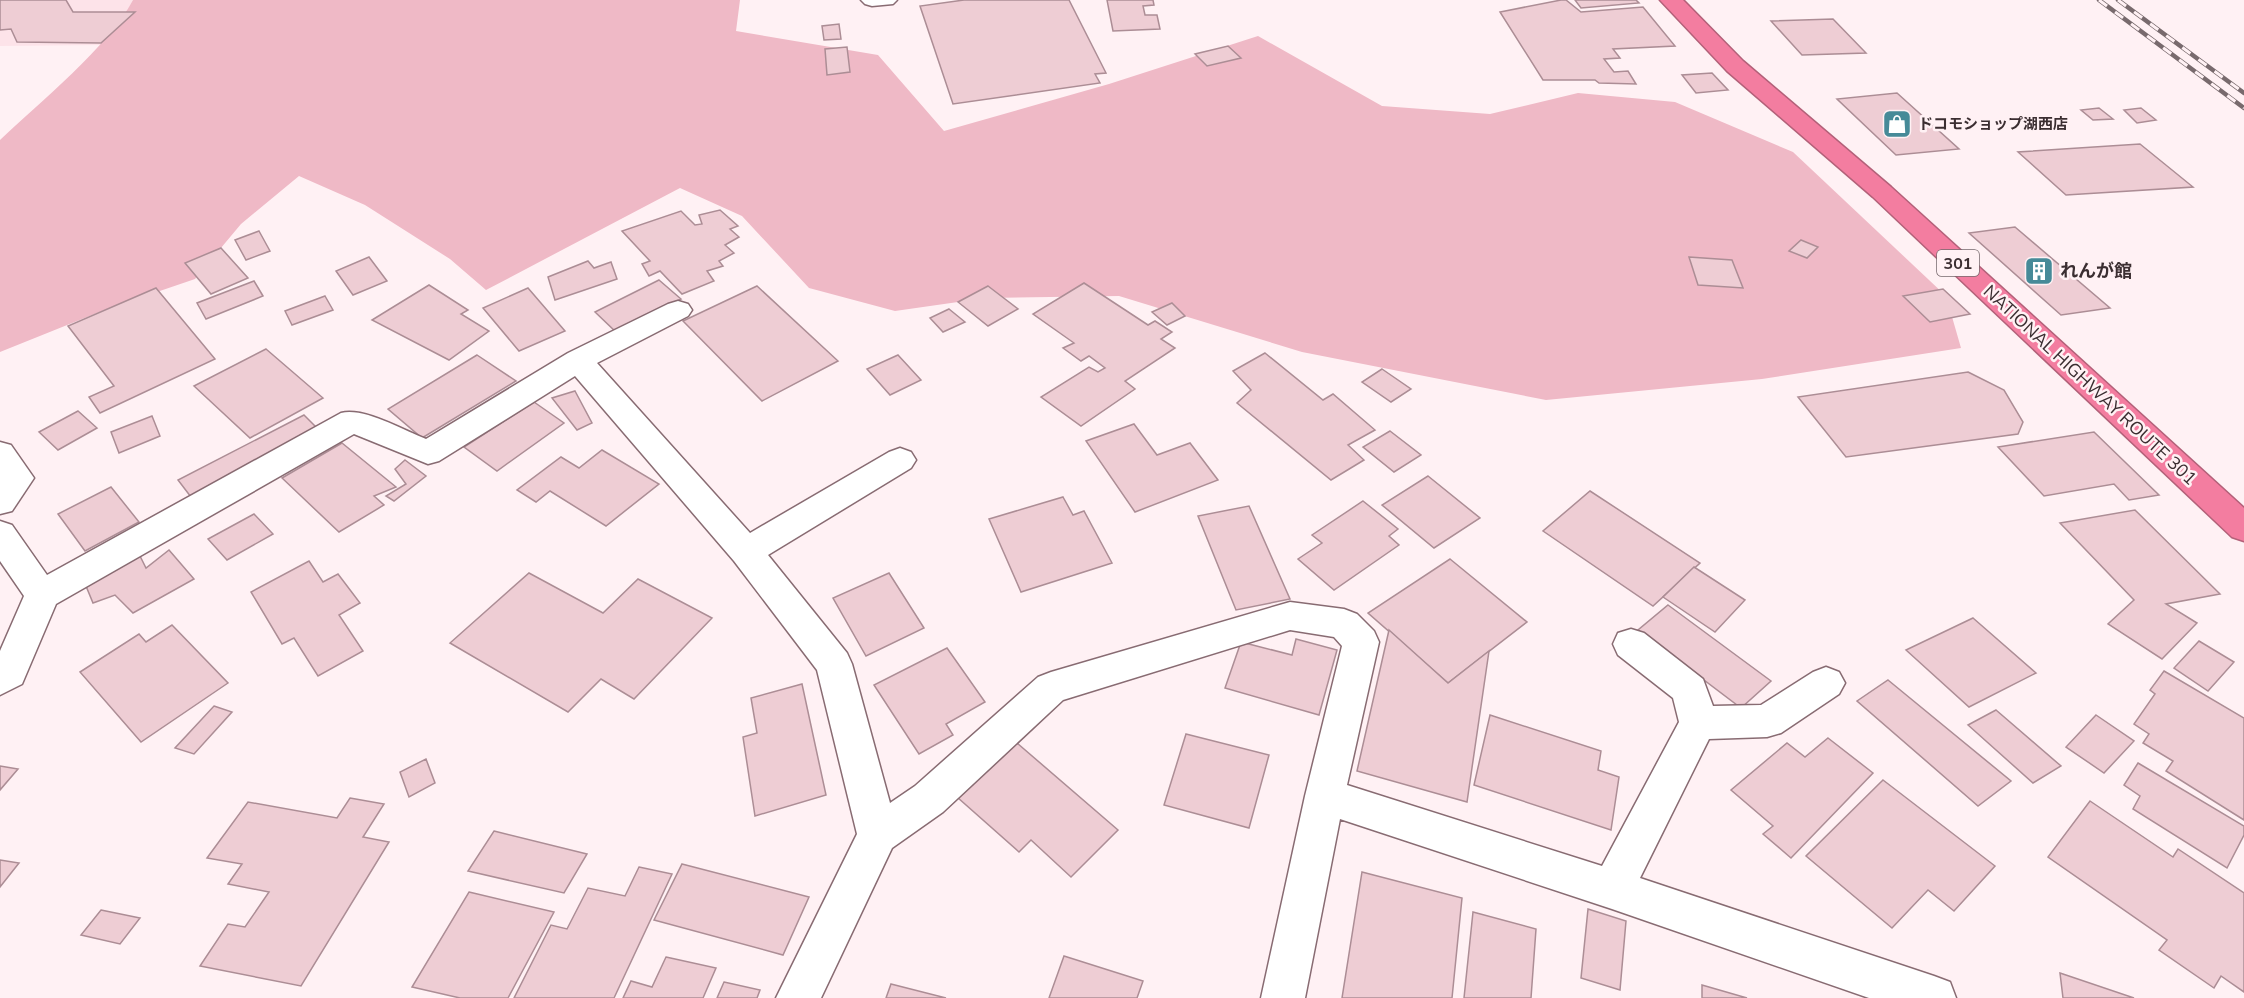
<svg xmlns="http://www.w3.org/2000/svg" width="2244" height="998" font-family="'Nunito Sans','Noto Sans JP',sans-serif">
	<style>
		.built { fill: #fde3e9 }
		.green { fill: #efb9c6 }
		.building { fill: #eecdd4; stroke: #ac8d95; stroke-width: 1.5 }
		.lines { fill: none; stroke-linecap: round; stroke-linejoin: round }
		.minor-casing { stroke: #886b72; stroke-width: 3 }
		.highway-casing { stroke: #b36179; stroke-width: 3 }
		.minor { fill: #fff; fill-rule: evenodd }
		.highway { fill: #f37da0; fill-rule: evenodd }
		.rail-casing { stroke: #786a6d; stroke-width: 4.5 }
		.rail { stroke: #fff1f4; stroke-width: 3; stroke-dasharray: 10; stroke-linecap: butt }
		.labels { text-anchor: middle; stroke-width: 5; stroke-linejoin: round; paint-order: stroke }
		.far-poi-label { font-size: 15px; font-weight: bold; fill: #3b2e31; stroke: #fff1f4; text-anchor: start }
		.shield { fill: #fff1f4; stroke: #76686c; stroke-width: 1.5 }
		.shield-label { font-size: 16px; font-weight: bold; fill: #3b2e31 }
		.poi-label { font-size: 18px; font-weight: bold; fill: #3b2e31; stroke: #fff1f4; text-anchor: start }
		.street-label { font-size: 18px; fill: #3b2e31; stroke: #fff1f4 }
	</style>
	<rect width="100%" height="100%" fill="#fff1f4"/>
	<!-- built -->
	<polygon class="built" points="0,0 133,0 123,19 102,45 0,46"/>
	<!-- green -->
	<path class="green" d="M 133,0 L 740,0 L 736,31 L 878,55 L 944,131 L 1109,84 L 1258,36 L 1382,106 L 1490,114 L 1578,93 L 1675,102 L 1793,152 L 1946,296 L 1961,348 L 1762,379 L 1546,400 L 1302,352 L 1119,296 L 986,298 L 895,311 L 809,288 L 742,216 L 680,188 L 486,290 L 450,259 L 365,205 L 299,176 L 241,224 L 195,279 L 107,309 L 0,352 L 0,140 C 40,102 108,47 133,0 Z"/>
	<!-- building -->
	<g class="building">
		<polygon points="0,0 66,0 73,12 135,12 101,43 17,42 11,29 0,30"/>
		<polygon points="964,0 1069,0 1106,73 1095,74 1100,83 953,104 920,6"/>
		<polygon points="1107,0 1153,0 1154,5 1143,6 1145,15 1157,15 1160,29 1113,31"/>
		<polygon points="1561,0 1566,0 1581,12 1643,7 1675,46 1613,49 1620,58 1604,59 1614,72 1628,71 1636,84 1599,83 1595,80 1543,80 1500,12"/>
		<polygon points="1575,0 1636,0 1639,3 1581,8"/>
		<polygon points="1833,19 1866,53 1802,55 1771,21"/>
		<polygon points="839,24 841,39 824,40 822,26"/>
		<polygon points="1228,46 1241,58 1207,66 1195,54"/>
		<polygon points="847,47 850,72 827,75 825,49"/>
		<polygon points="1712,73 1728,90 1696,93 1682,75"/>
		<polygon points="1897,93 1959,149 1896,155 1837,99"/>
		<polygon points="2099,108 2113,119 2093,120 2081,110"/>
		<polygon points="2141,108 2156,120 2137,123 2124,110"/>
		<polygon points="2140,144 2193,187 2066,195 2018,152"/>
		<polygon points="720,210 738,226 730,229 739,237 725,245 734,253 719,261 723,266 707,271 714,281 682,294 660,271 649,276 642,264 650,261 622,231 681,211 695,225 702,224 699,215"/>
		<polygon points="2015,227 2110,308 2061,315 1969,233"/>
		<polygon points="259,231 270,251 246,260 235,240"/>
		<polygon points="1801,240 1818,247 1807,258 1789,251"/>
		<polygon points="221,248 248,278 211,294 185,263"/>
		<polygon points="369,257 387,281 353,295 336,271"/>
		<polygon points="1689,257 1732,260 1743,288 1698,285"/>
		<polygon points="588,261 594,268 611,262 617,279 555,300 548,277"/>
		<polygon points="659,280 681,299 616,332 595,312"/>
		<polygon points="254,281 263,296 206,319 197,303"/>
		<polygon points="1084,283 1148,325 1155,321 1172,332 1161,339 1175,348 1125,381 1135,389 1081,426 1041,397 1089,367 1098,372 1105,368 1089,356 1081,361 1063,348 1074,343 1033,314"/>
		<polygon points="429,285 468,310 461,314 489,331 449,360 372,320"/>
		<polygon points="757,286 838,361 762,401 683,321"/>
		<polygon points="988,286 1018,309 988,326 958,302"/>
		<polygon points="156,288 215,359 100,413 89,397 114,386 68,326"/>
		<polygon points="528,288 565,331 519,351 483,308"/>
		<polygon points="1943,289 1970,314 1930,322 1903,296"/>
		<polygon points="325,296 333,310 292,325 285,311"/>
		<polygon points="1172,303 1185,316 1167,325 1152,312"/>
		<polygon points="949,309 965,322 943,332 930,318"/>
		<polygon points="266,349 323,398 250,438 194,386"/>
		<polygon points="1265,353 1323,400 1333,394 1375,430 1348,445 1364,460 1331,480 1237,403 1251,390 1233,371"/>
		<polygon points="477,355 516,381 422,438 388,409"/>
		<polygon points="898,355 921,380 890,395 867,369"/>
		<polygon points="1382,369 1411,389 1391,402 1362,382"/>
		<polygon points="1968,372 2004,390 2023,422 2018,434 1846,457 1798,397"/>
		<polygon points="575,391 592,423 577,430 552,398"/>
		<polygon points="534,402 564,423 497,471 464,447"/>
		<polygon points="78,411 97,428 58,450 39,432"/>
		<polygon points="304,415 319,430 191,497 178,480"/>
		<polygon points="152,416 160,436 119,453 111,432"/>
		<polygon points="1134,424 1157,455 1190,443 1218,480 1135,512 1086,441"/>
		<polygon points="1390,431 1421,455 1394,472 1363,447"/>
		<polygon points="2094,432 2159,495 2129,500 2114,484 2044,496 1998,447"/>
		<polygon points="342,443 396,487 374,496 384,505 339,532 282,478"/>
		<polygon points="602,450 659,484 606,526 550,491 536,502 517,490 561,457 579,468"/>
		<polygon points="405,460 426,476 394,501 386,496 406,484 395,469"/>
		<polygon points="1428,476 1480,518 1434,548 1382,505"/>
		<polygon points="111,487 139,522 85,551 58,514"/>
		<polygon points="1590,491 1700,563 1653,606 1543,531"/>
		<polygon points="1063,497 1073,515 1084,511 1112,563 1021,592 989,519"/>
		<polygon points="1363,501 1398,529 1389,536 1399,545 1334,590 1298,559 1322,543 1312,535"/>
		<polygon points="1249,506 1290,599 1236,610 1198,516"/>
		<polygon points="2135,510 2220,594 2166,604 2197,623 2162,659 2108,624 2134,600 2060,523"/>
		<polygon points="254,514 273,534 227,560 208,539"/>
		<polygon points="169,550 194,579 133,613 115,595 93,603 86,586 140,556 146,568"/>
		<polygon points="1450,559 1527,622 1448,683 1368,613"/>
		<polygon points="309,561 323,582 338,574 360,603 339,615 363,651 318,676 294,638 282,644 251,592"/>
		<polygon points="1694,567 1745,600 1715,632 1663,597"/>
		<polygon points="529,573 603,613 638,579 712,618 634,699 601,679 568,712 450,643"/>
		<polygon points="889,573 924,628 866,656 833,598"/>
		<polygon points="1668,605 1771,681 1741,708 1638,630"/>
		<polygon points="1973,618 2036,673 1969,707 1906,650"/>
		<polygon points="172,625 228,683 141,742 80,672 139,634 146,642"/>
		<polygon points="1389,630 1448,683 1489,651 1467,802 1357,771"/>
		<polygon points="1296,639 1337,650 1319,715 1225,688 1241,642 1292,655"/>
		<polygon points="2199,641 2234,662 2208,691 2174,668"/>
		<polygon points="947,648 985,702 946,724 953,735 919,754 874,685"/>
		<polygon points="2164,671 2244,718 2244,820 2166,771 2173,761 2143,743 2149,734 2134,724 2155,694 2150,690"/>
		<polygon points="1888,680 2011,781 1978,806 1857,701"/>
		<polygon points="802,684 826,795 755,816 743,737 757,733 751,698"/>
		<polygon points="214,706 232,712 194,754 175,748"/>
		<polygon points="1996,710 2061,766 2033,783 1968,725"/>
		<polygon points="1490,715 1601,751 1598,770 1619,777 1611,830 1474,785"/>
		<polygon points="2096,715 2134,741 2104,773 2066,747"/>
		<polygon points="1186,734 1269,755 1249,828 1164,805"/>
		<polygon points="1828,738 1873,773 1791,858 1763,834 1773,826 1731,790 1787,743 1805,757"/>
		<polygon points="1017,743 1118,830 1071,877 1031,840 1019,852 957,797"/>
		<polygon points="426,759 435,783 409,797 400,772"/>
		<polygon points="2138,763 2244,826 2244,835 2227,868 2133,809 2140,796 2124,785"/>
		<polygon points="0,766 18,769 0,790"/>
		<polygon points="1883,780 1995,866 1954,911 1928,890 1892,928 1806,856"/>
		<polygon points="350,798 384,804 363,837 389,842 301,986 200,966 228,924 245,927 269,892 228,884 242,864 207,858 248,802 337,818"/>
		<polygon points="2090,801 2173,857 2178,849 2244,893 2244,992 2221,976 2214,988 2159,950 2167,940 2048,857"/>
		<polygon points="494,831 587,854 564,893 468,871"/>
		<polygon points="0,860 19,863 0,887"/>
		<polygon points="682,864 809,897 783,955 654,920"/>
		<polygon points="639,867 672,874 614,998 514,998 551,925 567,929 588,888 625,896"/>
		<polygon points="1362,872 1462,898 1452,998 1342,998"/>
		<polygon points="469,892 554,912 508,998 460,998 412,987"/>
		<polygon points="1588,909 1626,921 1620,990 1581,978"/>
		<polygon points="101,910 140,918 120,944 81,935"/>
		<polygon points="1473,912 1536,929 1531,998 1464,998"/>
		<polygon points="1064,956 1143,981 1137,998 1049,998"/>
		<polygon points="666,957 716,968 703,998 623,998 631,981 652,987"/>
		<polygon points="2060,973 2134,998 2063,998"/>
		<polygon points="724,982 760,990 757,998 717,998"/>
		<polygon points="891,984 946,998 886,998"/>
		<polygon points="1702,985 1747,998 1702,998"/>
	</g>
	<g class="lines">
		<!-- minor casing -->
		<g class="minor-casing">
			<g id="minor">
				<polygon points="861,0 897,0 893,4 872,6 865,4"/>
				<path d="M 678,301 L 688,304 L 692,310 L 688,316 L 597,363 L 750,533 L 889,452 L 900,448 L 911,452 L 916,460 L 911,468 L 768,555 L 847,653 L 852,664 L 890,803 L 915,786 L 1038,677 L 1051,672 L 1290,602 L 1344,609 L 1357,614 L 1374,631 L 1379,642 L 1347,785 L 1602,866 L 1679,722 L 1673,698 L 1618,655 L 1613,644 L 1618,633 L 1631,629 L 1644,633 L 1703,679 L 1713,706 L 1761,705 L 1813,672 L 1826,667 L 1839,672 L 1845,683 L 1839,694 L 1781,733 L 1767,737 L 1709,739 L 1640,878 L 1934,976 L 1950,982 L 1956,998 L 1869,998 L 1612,909 L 1340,819 L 1305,998 L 1261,998 L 1305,796 L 1342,646 L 1334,637 L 1290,630 L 1063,700 L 943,812 L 892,848 L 821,998 L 776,998 L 857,834 L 817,670 L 734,561 L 575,376 L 439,461 L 428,464 L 354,434 L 56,604 L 22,684 L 0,695 L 0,651 L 24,596 L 0,561 L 0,521 L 12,525 L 47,575 L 341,413 C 364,407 403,430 426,439 L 568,353 L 668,304 Z"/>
				<polygon points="0,442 11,445 34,478 12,511 0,514"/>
			</g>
		</g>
		<!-- highway casing -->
		<g class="highway-casing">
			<polygon id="highway" points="1660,0 1683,0 1743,61 1891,187 2244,508 2244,541 2232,537 1873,197 1727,71"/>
		</g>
		<!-- minor -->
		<use href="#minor" class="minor"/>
		<!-- highway -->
		<use href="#highway" class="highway"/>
		<!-- rail casing -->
		<g class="rail-casing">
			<g id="rail">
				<polyline points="2099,0 2244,108"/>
				<polyline points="2118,0 2244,93"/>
			</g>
		</g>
		<!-- rail -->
		<use href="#rail" class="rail"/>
	</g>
	<!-- icons -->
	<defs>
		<g id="shop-square" transform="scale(1.5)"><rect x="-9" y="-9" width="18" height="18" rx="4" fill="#468a98" stroke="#fff1f4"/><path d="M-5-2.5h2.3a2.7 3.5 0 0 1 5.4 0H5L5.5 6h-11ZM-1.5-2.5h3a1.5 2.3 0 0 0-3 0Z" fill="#fff"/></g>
		<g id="building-square" transform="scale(1.5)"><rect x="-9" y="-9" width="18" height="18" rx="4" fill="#468a98" stroke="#fff1f4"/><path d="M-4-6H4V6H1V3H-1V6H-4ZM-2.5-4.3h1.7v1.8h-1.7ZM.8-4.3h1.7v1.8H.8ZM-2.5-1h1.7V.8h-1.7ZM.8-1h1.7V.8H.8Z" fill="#fff"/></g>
	</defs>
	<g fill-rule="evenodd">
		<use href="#shop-square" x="1897" y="124"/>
		<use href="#building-square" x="2039" y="271"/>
	</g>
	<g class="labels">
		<!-- far-poi labels -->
		<g class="far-poi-label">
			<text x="1918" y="129">ドコモショップ湖西店</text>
		</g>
		<!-- shield labels -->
		<rect class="shield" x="1937" y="250" width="42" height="26" rx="4.5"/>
		<g class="shield-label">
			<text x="1958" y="269">301</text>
		</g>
		<!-- poi labels -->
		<g class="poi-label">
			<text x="2060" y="277">れんが館</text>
		</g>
		<!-- street labels -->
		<g class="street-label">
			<text transform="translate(2090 385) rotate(43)" y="6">NATIONAL HIGHWAY ROUTE 301</text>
		</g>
	</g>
</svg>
